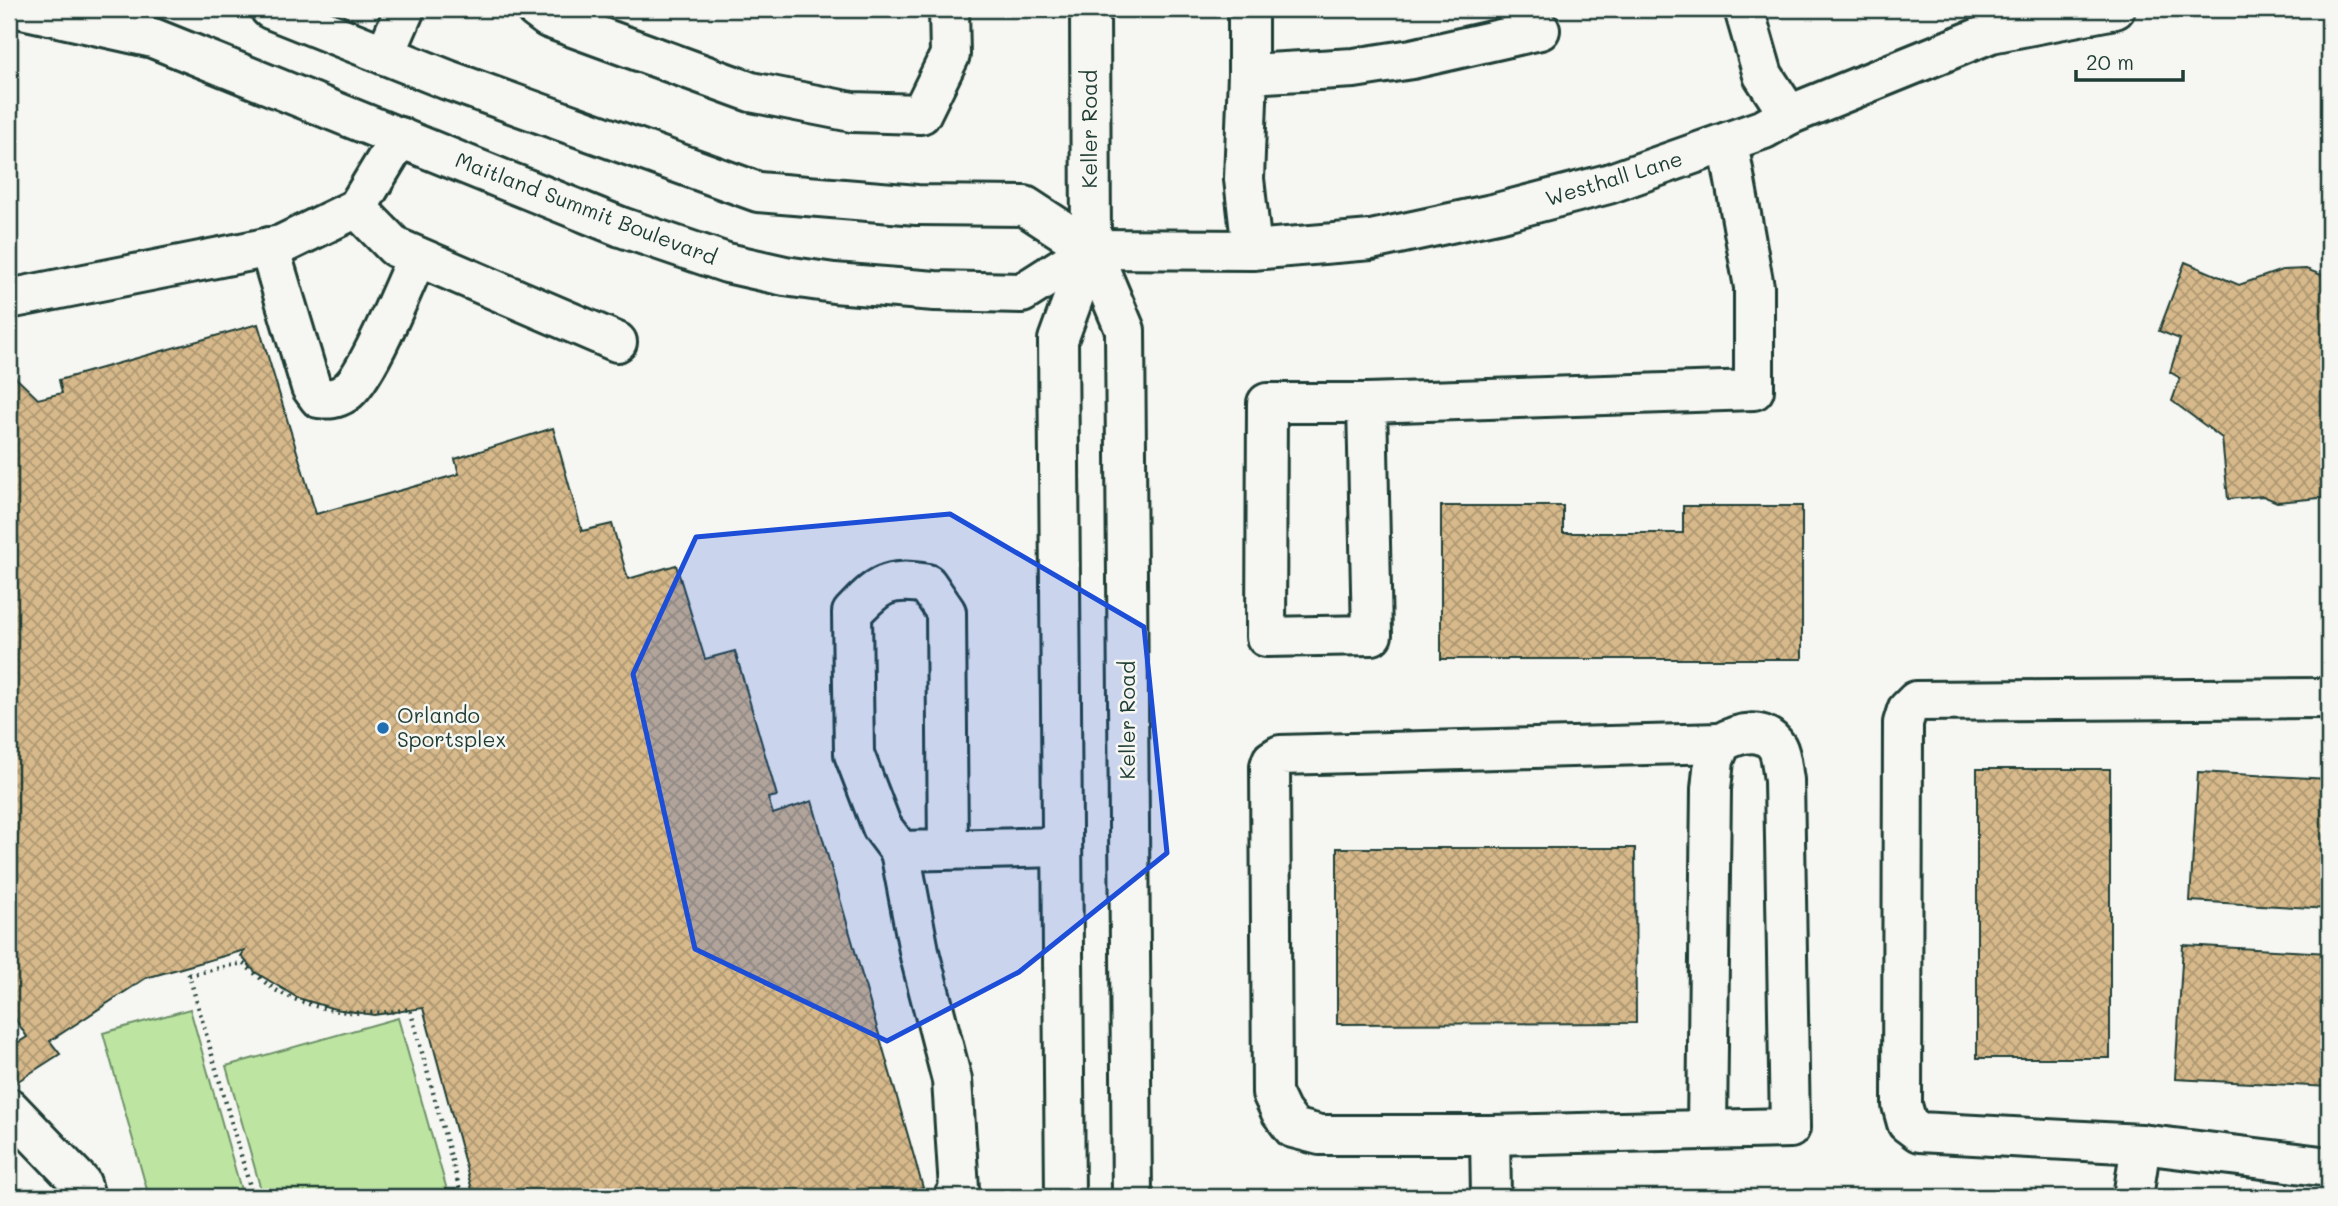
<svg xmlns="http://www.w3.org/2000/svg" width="2338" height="1206" font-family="Mali,sans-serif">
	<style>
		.park { fill: #bde5a1; stroke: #6e916a; stroke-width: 2 }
		.building { fill: url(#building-cross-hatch); stroke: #1f3d34; stroke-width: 2 }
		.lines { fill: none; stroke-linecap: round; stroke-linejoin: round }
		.minor-casing { stroke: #1f3d34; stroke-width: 44 }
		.path { stroke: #1f3d34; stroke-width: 4.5; stroke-dasharray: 2 5; stroke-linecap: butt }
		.minor { stroke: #f6f6f2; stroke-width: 38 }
		.marked { fill: #1d4ed8; fill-opacity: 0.2; stroke: #1d4ed8; stroke-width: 5; stroke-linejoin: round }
		.poi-dot { fill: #1f6fb2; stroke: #f6f6f2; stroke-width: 2.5 }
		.labels { text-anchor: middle; stroke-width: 5; stroke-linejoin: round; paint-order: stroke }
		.street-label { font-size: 21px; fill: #1f3d34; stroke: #f6f6f2 }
		.poi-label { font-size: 21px; fill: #1f3d34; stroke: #f6f6f2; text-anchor: start }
	</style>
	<defs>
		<pattern id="building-cross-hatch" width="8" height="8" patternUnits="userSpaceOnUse" patternTransform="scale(1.75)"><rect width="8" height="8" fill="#d7b98b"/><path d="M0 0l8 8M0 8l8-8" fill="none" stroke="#ae9872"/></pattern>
	</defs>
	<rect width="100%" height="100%" fill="#f6f6f2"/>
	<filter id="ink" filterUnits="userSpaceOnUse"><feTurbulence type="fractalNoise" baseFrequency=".0143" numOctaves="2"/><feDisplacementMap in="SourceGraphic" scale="14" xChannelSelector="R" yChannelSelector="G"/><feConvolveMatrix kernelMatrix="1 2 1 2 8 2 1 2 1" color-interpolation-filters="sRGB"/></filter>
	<g filter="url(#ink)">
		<!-- park -->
		<g class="park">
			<polygon points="190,1009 243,1197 149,1197 103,1033"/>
			<polygon points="398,1018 449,1197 263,1197 226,1066"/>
		</g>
		<!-- building -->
		<g class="building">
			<polygon points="2185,262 2239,285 2282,270 2306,269 2324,276 2329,273 2329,497 2277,502 2263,496 2228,499 2222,438 2172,401 2180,378 2170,372 2180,339 2159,331"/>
			<polygon points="258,324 316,514 459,474 455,459 553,428 582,531 612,524 628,579 676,565 705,659 735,651 777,796 768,798 773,814 812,801 923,1188 888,1197 474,1197 423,1008 374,1015 335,1009 298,998 255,972 241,956 245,950 146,978 50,1041 60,1054 15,1083 9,1074 9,1048 27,1037 14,1017 9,1018 9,371 38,399 62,393 59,380"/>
			<polygon points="1441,506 1563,506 1563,533 1683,533 1683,506 1802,506 1802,659 1441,659"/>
			<rect x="1977" y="769" width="133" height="289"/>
			<polygon points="2198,772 2329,779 2329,909 2190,901"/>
			<polygon points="1337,848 1635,848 1636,1023 1337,1024"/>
			<polygon points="2183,945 2329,953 2329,1087 2175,1079"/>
		</g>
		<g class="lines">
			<!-- minor casing -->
			<g class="minor-casing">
				<g id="minor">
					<polyline points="22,9 153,38 621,227 727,263 785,276 834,283 935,291 1022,293 1091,249"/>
					<polyline points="270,9 448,80 758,192 917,205 1025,206 1091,249"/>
					<polyline points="536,9 548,18 751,92 852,112 921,114 950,55 949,9"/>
					<polyline points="1744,9 1763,75 1789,115"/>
					<polyline points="385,55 405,9"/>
					<polyline points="1248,74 1248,9"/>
					<polyline points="357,208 395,247 617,342"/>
					<path d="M 269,247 L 311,387 L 319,398 C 329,399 336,399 345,393 C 367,379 404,285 417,257"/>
					<polyline points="1091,249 1252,250 1371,240 1497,213 1608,184 1764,129 1789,115 1991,33 2115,9"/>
					<polyline points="1091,249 1125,330 1132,1197"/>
					<polyline points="1252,250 1244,179 1248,74 1354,68 1412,59 1540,30"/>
					<polyline points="9,299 281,245 357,208 400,137"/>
					<polyline points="1367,403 1267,403 1266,637 1372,635 1367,403 1754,390 1754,287 1728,142"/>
					<polyline points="2329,698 1916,701 1907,710 1903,723 1902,1105 1907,1123 1919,1132 2141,1144 2329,1167"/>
					<path d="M 948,850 L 946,612 L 927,584 C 888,577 878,585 852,613 L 854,754 L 882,827 L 900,851 L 1062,847"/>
					<polyline points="900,851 920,956 952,1080 959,1189 954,1197"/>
					<polyline points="9,1108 81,1183 85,1197"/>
					<path d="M 1490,1135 L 1790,1128 L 1784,780 C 1782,770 1782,756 1777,747 C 1764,726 1738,733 1721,743 L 1714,760 L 1711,789 L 1707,1130"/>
					<polyline points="1065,1197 1058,340 1091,249 1090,9"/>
					<polyline points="1491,1197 1490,1135 1320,1135 1293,1128 1281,1112 1272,1093 1270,766 1272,760 1280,755 1721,743"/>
					<polyline points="2133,1197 2141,1144"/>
				</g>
			</g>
			<!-- path -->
			<path class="path" d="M 253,1197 L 189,975 L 242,963 C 255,972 267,986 281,993 C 322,1013 366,1017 410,1009 L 462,1197"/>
			<!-- minor -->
			<use href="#minor" class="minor"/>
		</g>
	</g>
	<!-- marked area -->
	<path class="marked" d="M 950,514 L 1144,627 L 1167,853 L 1019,972 L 887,1041 L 695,949 L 633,674 L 696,537 Z"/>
	<!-- markers -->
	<circle class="poi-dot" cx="383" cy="728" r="7"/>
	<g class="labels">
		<!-- street labels -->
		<g class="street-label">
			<text transform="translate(1090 129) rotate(-90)" y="7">Keller Road</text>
			<text transform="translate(1614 179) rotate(-17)" y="7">Westhall Lane</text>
			<text transform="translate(586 209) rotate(21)" y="7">Maitland Summit Boulevard</text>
			<text transform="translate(1128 720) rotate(-90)" y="7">Keller Road</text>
		</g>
		<!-- poi labels -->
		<g class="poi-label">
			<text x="397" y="723">Orlando<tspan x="397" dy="24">Sportsplex</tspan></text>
		</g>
	</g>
	<!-- margin -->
	<rect width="2338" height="1206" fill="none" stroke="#f6f6f2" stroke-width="35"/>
	<rect x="18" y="18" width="2303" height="1171" fill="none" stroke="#1f3d34" stroke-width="2.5" filter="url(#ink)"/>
	<!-- scale -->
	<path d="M2076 70v10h107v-10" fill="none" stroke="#1f3d34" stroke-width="3.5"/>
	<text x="2086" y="70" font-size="21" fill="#1f3d34" stroke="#f6f6f2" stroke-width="5" paint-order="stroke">20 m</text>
</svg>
